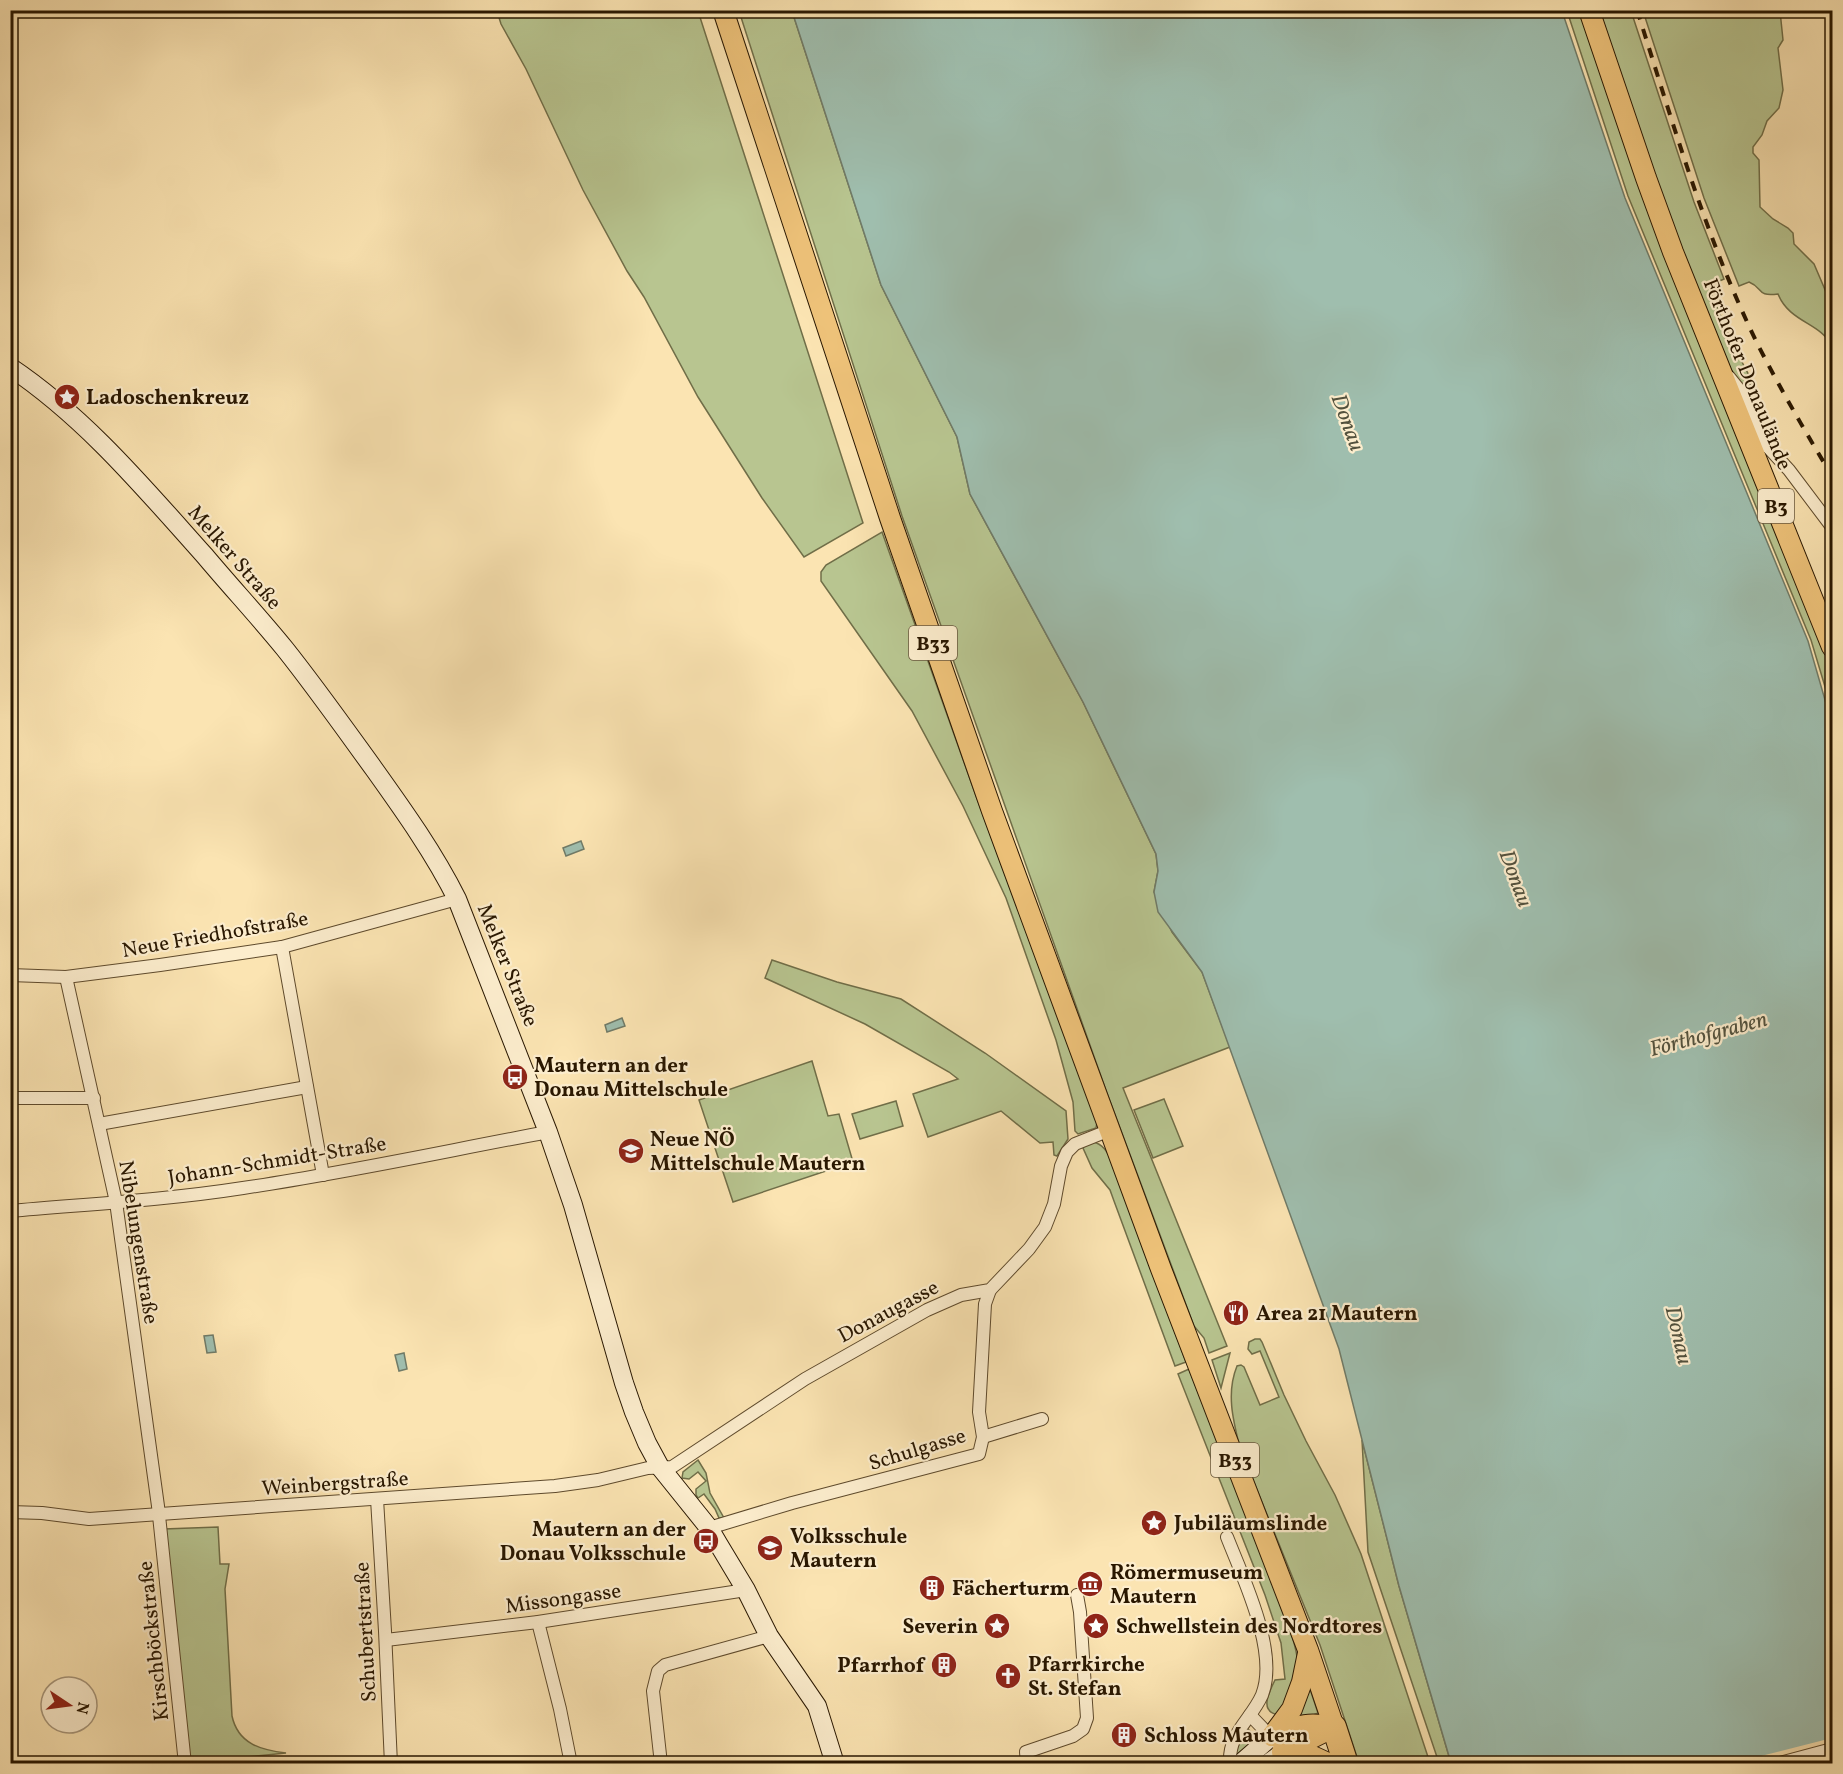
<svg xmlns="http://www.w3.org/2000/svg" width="1843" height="1774" font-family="Vollkorn,serif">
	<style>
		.green { fill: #b8c590; stroke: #706e48; stroke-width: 1.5 }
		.water { fill: #9fbeae; stroke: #707b68; stroke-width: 1.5 }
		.pier { fill: #fbe4b2 }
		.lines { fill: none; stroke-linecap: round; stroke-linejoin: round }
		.street-casing { stroke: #5e4a2c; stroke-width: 14 }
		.secondary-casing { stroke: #291700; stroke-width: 20 }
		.primary-casing { stroke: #291700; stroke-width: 22 }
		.highway-casing { stroke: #291700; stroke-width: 26 }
		.street { stroke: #fcedcd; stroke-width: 12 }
		.secondary { stroke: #fcedcd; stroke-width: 18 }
		.primary { stroke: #eec279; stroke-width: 20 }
		.highway { stroke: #eec279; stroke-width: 24 }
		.rail { stroke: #291700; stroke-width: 4; stroke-dasharray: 10 10; stroke-linecap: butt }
		.labels { text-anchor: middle; stroke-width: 4.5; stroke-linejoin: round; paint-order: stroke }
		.shield { fill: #fcedcd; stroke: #68573e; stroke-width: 1.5 }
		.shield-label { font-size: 20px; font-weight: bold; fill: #291700 }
		.street-label { font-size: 21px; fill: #291700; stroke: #fcedcd }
		.poi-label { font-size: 21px; font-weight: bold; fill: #291700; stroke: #fcedcd; text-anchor: start }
		.water-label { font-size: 22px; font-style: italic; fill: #52513d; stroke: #fcedcd }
	</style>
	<rect width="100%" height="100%" fill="#fbe4b2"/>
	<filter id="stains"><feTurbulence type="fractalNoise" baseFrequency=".00333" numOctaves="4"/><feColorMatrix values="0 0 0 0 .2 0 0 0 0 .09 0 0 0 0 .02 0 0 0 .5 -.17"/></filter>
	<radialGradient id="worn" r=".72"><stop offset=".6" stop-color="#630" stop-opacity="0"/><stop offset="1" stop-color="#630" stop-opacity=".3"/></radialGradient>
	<!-- green -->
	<g class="green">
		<polygon points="497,11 698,11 863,523 804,557 762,498 698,397 644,297 627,271 583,190 526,69 501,24"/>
		<polygon points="739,11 792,11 881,285 957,437 970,494 1083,702 1156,854 1158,871 1154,892 1172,932 1202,972 1230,1047 1123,1088 1227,1346 1209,1353 1204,1338 1194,1326 1107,1093 902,516"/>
		<polygon points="1567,11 1582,11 1832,665 1832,710 1811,640 1628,196"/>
		<polygon points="1596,11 1631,11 1694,202 1724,279 1708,286 1733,345 1753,383 1745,387 1724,361 1680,250"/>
		<path d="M 1643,11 L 1780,11 L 1783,40 L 1778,48 L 1783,90 L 1779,108 L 1767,121 L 1762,135 L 1753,147 L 1753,153 L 1759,160 L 1760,207 L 1773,219 L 1788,228 L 1793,233 L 1794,244 L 1814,264 L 1832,306 L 1832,346 C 1820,322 1790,323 1778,294 C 1756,297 1764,288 1749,282 L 1739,286 L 1704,198 Z"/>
		<polygon points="882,532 976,796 1097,1122 1096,1128 1078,1134 1075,1131 1073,1102 1056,1040 1006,898 963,806 912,711 821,581 821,572 826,565"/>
		<polygon points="772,960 837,982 901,999 985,1053 1066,1111 1068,1139 1057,1156 1054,1155 1053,1142 1040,1143 1001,1111 928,1137 913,1094 958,1079 949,1072 865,1024 765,978"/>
		<polygon points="812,1061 828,1116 839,1114 853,1162 733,1202 699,1100"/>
		<polygon points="1164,1099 1183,1146 1153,1158 1134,1110"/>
		<polygon points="896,1101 903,1126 860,1139 852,1114"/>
		<path d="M 1093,1142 C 1104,1144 1108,1154 1113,1163 L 1186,1362 L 1175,1366 L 1114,1201 L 1110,1190 L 1092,1168 L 1083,1148 L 1085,1145 Z"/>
		<path d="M 1255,1339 L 1260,1339 L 1262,1342 L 1284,1395 L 1306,1441 L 1335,1495 L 1361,1554 L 1430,1763 L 1359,1763 L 1320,1645 L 1240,1448 C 1233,1420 1226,1393 1237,1366 L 1241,1365 L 1244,1367 L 1260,1405 L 1279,1397 L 1260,1351 L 1252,1354 L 1248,1349 L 1249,1342 Z"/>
		<polygon points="1230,1353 1221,1388 1212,1360"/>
		<path d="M 1189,1369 L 1288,1622 C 1293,1640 1301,1661 1297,1680 C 1294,1692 1285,1704 1280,1715 C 1258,1713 1269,1692 1275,1680 L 1285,1679 L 1281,1643 L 1265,1595 L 1178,1374 Z"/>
		<polygon points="1362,1440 1399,1586 1451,1763 1439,1763 1368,1552"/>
		<polygon points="698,1460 706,1473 710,1493 724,1518 719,1518 715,1509 704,1494 698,1498 696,1495 696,1489 706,1481 698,1472 689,1479 682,1478 683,1472"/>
		<path d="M 218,1527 L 220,1564 L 229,1564 L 225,1589 L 232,1716 C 238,1744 261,1750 286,1753 L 190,1763 L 164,1529 Z"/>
		<polygon points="1308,1689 1310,1689 1318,1713 1294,1723"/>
		<polygon points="1248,1729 1258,1740 1237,1760 1235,1751"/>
	</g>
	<!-- water -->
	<g class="water">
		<polygon points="792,11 1562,11 1625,198 1808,641 1832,724 1832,1763 1451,1763 1399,1586 1339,1349 1202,972 1158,912 1154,892 1158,871 1156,854 1083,702 970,494 957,437 881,285"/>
		<polygon points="581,841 584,849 566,856 563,848"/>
		<polygon points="622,1018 625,1026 607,1032 605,1025"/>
		<polygon points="213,1335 216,1352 207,1353 204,1336"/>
		<polygon points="404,1353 407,1369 399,1371 395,1355"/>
	</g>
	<!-- pier -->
	<polygon class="pier" points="1832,1738 1832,1761 1822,1764 1733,1763"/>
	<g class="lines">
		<!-- street casing -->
		<g class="street-casing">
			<g id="street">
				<polyline points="1729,377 1745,397 1764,443 1789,470 1832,527"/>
				<polyline points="282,947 323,1175"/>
				<polyline points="10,975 66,977 160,965 282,947 457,899"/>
				<polyline points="66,977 116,1202 158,1506 185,1764"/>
				<polyline points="10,1098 94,1098"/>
				<polyline points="99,1124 307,1087"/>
				<path d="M 10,1211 C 88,1204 166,1200 243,1188 C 345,1173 446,1151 548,1132"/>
				<polyline points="983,1437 1042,1419"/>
				<polyline points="377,1499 385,1631 391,1764"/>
				<polyline points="10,1512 42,1513 89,1519 555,1486 598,1480 648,1468 672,1467 805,1379 927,1310 961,1295 990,1290 1029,1249 1045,1227 1054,1204 1061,1166 1067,1152 1075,1144 1110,1130"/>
				<polyline points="709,1528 792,1503 979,1454 983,1437 979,1412 985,1304 990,1290"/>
				<path d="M 1227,1537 C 1243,1578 1279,1652 1262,1695 C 1251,1720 1228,1733 1230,1764"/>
				<polyline points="538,1622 560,1709 571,1764"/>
				<polyline points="386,1640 538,1622 746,1590"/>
				<polyline points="1250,1715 1276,1742"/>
				<polyline points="161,1764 185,1763"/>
				<polyline points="661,1764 653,1691 658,1671 665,1665 769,1636"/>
				<polyline points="1027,1764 1026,1752 1073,1736 1083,1729 1087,1718 1080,1612 1077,1595"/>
				<polyline points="1776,1764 1832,1749"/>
			</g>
		</g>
		<!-- secondary casing -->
		<g class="secondary-casing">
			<g id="secondary">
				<path d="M 10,367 C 86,418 145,489 205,556 C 231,587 259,617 285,649 C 316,688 345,729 374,769 C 404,811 434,853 457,899 L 548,1132 L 573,1205 L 624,1383 L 634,1412 L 647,1443 L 660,1467 L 709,1528 L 719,1545 L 746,1590 L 769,1636 L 817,1706 L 835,1764"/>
				<polyline points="1240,1764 1272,1736"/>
				<polyline points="1267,1764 1284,1752"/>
			</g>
		</g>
		<!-- primary casing -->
		<g class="primary-casing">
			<g id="primary">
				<polyline points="723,10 890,518 992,811 1161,1269 1308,1650 1334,1727"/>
				<polyline points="1589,10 1646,178 1673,252 1832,647"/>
				<polyline points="1272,1736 1292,1709 1302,1682 1308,1653"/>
				<path d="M 1272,1736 C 1298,1726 1306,1721 1334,1727"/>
				<polyline points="1284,1752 1334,1727"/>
			</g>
		</g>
		<!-- highway casing -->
		<g class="highway-casing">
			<g id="highway">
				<polyline points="1334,1727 1346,1764"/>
				<polyline points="1284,1752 1312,1758 1325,1764"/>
			</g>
		</g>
		<!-- street -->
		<use href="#street" class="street"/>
		<!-- secondary -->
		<use href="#secondary" class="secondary"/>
		<!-- primary -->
		<use href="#primary" class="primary"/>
		<!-- highway -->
		<use href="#highway" class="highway"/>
		<!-- rail -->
		<path class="rail" d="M 1637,10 C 1673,123 1706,239 1758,345 C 1781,390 1806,433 1832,476"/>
	</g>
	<!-- icons -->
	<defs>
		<g id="sight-disc" transform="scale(1.35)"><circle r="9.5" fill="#8f2418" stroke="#fcedcd"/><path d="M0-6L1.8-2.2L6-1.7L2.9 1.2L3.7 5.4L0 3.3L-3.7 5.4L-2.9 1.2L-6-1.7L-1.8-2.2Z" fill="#fff"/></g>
		<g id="bus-disc" transform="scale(1.35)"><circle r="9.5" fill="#8f2418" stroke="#fcedcd"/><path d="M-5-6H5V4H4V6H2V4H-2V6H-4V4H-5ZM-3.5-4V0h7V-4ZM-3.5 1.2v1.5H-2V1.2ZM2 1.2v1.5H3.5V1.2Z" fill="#fff"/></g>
		<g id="school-disc" transform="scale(1.35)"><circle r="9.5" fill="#8f2418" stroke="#fcedcd"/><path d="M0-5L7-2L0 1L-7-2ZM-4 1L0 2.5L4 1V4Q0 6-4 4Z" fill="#fff"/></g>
		<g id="restaurant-disc" transform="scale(1.35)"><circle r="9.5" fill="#8f2418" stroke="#fcedcd"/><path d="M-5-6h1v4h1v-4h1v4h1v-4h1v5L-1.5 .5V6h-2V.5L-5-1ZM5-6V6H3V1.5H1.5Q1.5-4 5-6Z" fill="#fff"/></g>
		<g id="museum-disc" transform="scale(1.35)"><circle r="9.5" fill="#8f2418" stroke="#fcedcd"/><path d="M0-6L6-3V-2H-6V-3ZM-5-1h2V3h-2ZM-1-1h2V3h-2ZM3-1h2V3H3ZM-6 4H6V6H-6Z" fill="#fff"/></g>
		<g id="building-disc" transform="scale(1.35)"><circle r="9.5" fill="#8f2418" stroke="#fcedcd"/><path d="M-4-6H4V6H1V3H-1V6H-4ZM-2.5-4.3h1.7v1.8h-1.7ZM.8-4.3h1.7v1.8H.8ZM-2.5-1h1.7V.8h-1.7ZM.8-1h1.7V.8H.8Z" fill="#fff"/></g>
		<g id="church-disc" transform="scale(1.35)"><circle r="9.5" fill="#8f2418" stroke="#fcedcd"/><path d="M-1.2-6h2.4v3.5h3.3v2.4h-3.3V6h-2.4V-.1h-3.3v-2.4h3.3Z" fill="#fff"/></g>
	</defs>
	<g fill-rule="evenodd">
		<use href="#sight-disc" x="67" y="397"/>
		<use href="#bus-disc" x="515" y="1077"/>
		<use href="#school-disc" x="631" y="1151"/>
		<use href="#restaurant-disc" x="1236" y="1313"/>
		<use href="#sight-disc" x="1154" y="1523"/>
		<use href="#bus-disc" x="706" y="1541"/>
		<use href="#school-disc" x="770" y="1548"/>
		<use href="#museum-disc" x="1090" y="1584"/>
		<use href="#building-disc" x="932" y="1588"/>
		<use href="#sight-disc" x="997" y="1626"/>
		<use href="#sight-disc" x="1096" y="1626"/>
		<use href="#building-disc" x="944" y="1665"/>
		<use href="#church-disc" x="1008" y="1676"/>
		<use href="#building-disc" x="1124" y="1735"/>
	</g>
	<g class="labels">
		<!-- shield labels -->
		<g class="shield">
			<rect x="1758" y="489" width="36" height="34" rx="4.5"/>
			<rect x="909" y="626" width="48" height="34" rx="4.5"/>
			<rect x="1211" y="1443" width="48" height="34" rx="4.5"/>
		</g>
		<g class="shield-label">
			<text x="1776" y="513">B3</text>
			<text x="933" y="650">B33</text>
			<text x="1235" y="1467">B33</text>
		</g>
		<!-- street labels -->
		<g class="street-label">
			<text transform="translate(1748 374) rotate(68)" y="7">Förthofer Donaulände</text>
			<text transform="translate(235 557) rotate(49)" y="7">Melker Straße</text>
			<text transform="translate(215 934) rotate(-10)" y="7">Neue Friedhofstraße</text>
			<text transform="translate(508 965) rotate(68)" y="7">Melker Straße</text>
			<text transform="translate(277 1160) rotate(-9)" y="7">Johann-Schmidt-Straße</text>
			<text transform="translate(139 1242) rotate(81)" y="7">Nibelungenstraße</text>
			<text transform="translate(888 1311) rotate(-28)" y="7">Donaugasse</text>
			<text transform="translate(917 1449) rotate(-17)" y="7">Schulgasse</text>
			<text transform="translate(335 1483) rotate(-4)" y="7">Weinbergstraße</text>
			<text transform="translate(563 1598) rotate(-8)" y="7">Missongasse</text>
			<text transform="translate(365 1632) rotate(-93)" y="7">Schubertstraße</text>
			<text transform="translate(153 1641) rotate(-96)" y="7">Kirschböckstraße</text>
		</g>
		<!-- poi labels -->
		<g class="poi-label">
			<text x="86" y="404">Ladoschenkreuz</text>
			<text x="534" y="1072">Mautern an der<tspan x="534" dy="24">Donau Mittelschule</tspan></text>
			<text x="650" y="1146">Neue NÖ<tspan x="650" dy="24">Mittelschule Mautern</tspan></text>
			<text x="1256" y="1320">Area 21 Mautern</text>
			<text x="1174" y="1530">Jubiläumslinde</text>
			<text x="686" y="1536" text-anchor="end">Mautern an der<tspan x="686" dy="24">Donau Volksschule</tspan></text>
			<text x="790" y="1543">Volksschule<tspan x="790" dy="24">Mautern</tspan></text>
			<text x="1110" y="1579">Römermuseum<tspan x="1110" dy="24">Mautern</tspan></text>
			<text x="952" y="1595">Fächerturm</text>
			<text x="978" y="1633" text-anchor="end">Severin</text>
			<text x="1116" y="1633">Schwellstein des Nordtores</text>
			<text x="1028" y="1671">Pfarrkirche<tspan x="1028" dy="24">St. Stefan</tspan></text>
			<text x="924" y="1672" text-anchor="end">Pfarrhof</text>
			<text x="1144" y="1742">Schloss Mautern</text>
		</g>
		<!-- water labels -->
		<g class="water-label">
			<text transform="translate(1349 422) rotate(70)" y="8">Donau</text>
			<text transform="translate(1517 878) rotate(70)" y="8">Donau</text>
			<text transform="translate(1708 1033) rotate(-15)" y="8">Förthofgraben</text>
			<text transform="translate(1680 1335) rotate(77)" y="8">Donau</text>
		</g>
	</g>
	<!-- margin -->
	<rect width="1843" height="1774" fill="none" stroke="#fbe4b2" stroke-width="36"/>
	<rect x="12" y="12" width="1819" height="1750" fill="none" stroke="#291700" stroke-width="3"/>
	<rect x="18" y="18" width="1807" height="1738" fill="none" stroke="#291700" stroke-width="1.5"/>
	<!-- north arrow -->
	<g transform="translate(69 1705) rotate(103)"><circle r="28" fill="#fcedcd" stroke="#a8977b" stroke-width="1.5"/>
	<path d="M0-4.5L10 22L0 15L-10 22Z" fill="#8f2418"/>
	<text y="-9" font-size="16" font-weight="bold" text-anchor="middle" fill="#291700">N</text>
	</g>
	<rect width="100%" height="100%" filter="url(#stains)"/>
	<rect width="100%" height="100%" fill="url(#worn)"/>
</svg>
